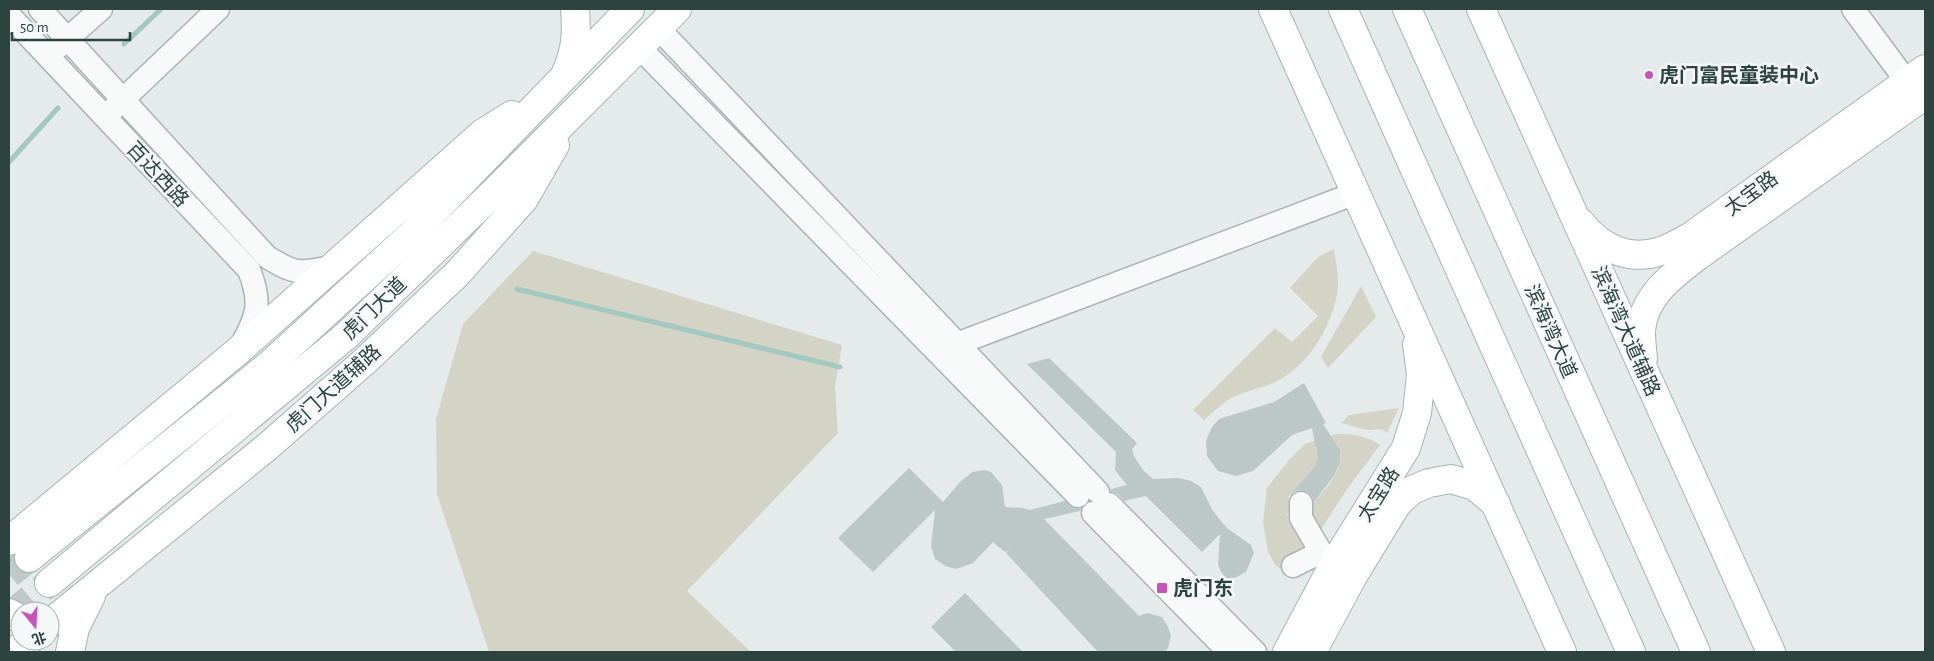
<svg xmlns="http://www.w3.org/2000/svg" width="1934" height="661" font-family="'Alegreya Sans','Noto Sans SC',sans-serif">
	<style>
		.green { fill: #d4d4c6 }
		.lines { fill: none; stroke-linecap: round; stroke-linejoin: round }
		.stream { stroke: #a2c8c0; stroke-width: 5 }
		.building { fill: #bcc8c6 }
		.major-tunnel { stroke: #bfc9c8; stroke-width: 28; stroke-dasharray: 28 14; stroke-linecap: butt }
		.minor-casing { stroke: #a9b5b4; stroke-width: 25 }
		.major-casing { stroke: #a4b6b4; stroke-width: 30 }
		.minor { stroke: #f7faf9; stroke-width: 22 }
		.major { stroke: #fff; stroke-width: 28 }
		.poi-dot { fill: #c753ba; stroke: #f4f8f8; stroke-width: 2 }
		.labels { text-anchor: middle; stroke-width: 5; stroke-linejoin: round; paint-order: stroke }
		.poi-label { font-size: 20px; font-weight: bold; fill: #2d4340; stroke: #f4f8f8; text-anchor: start }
		.street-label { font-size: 20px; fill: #2d4340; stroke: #f4f8f8 }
	</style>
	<rect width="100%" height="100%" fill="#e4ebea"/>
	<!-- green -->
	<g class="green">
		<path d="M 1334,249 C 1336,264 1340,280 1337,295 C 1330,328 1310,362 1281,379 C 1265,388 1243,391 1228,400 C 1220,406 1212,413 1204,420 L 1193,410 L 1275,328 L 1292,342 L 1318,316 L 1290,288 L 1318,257 Z"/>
		<polygon points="533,251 842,345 835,387 838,433 687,591 751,652 489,652 437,494 436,419 463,324"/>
		<polygon points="1361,286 1376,317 1328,368 1321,357"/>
		<path d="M 1399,408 L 1387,433 C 1381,427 1376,430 1369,430 C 1360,429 1350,425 1341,423 L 1349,415 Z"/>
		<path d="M 1335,434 C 1352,434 1366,435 1380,445 L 1345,492 L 1322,528 L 1316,526 L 1309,508 C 1321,493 1347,470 1339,449 C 1337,444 1333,439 1330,435 L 1315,446 L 1318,458 L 1314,467 L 1288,497 L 1294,500 L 1287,515 L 1310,550 L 1296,578 L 1276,566 L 1268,552 L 1263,522 L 1267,488 L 1289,460 L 1305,444 Z"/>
	</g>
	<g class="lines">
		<!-- stream -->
		<g class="stream">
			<polyline points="124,44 161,9"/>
			<polyline points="9,162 58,108"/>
			<polyline points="517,289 840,367"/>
		</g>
	</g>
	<!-- building -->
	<g class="building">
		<polygon points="1049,358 1137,443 1132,449 1135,458 1143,470 1153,479 1179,478 1191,481 1201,487 1213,511 1221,521 1227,528 1251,545 1254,553 1246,572 1235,578 1226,578 1221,572 1218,564 1220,534 1202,552 1146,496 1124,501 1118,494 1111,491 1111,489 1127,485 1115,470 1116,452 1027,364"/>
		<polygon points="1304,383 1326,423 1323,424 1340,450 1340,463 1334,476 1314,502 1312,496 1308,492 1301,490 1295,491 1288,497 1314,467 1318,458 1312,428 1292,435 1253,471 1236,476 1218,471 1207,456 1206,441 1212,427 1219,419 1274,402"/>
		<polygon points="909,468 943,502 961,481 972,472 984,470 991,472 1002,485 1005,507 1023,508 1030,510 1065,501 1074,508 1081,509 1080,511 1044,519 1139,616 1147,613 1162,617 1168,627 1171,636 1168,648 1165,652 1098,652 1006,553 1009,550 1005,552 993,542 973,563 956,569 945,566 935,559 931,546 935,510 873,572 838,538"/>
		<polygon points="965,593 1023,652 956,652 931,627"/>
	</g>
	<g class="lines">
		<!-- major-tunnel -->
		<g class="major-tunnel">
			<polyline points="9,574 29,558"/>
			<polyline points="9,616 49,583"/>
		</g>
		<!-- minor casing -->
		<g class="minor-casing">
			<g id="minor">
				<path d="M 40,9 L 267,257 C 295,274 299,274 331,267"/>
				<polyline points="1853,9 1907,82"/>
				<path d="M 9,15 L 249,270 C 262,303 258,315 241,346"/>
				<polyline points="658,28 1098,492"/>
				<polyline points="639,47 1078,496"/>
				<polyline points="57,48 101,9"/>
				<polyline points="113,109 218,9"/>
				<polyline points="946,348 1356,193"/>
				<polyline points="1109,504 1255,652"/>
				<polyline points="1093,513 1229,652"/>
				<polyline points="1293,566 1321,552 1301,518 1301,503"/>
			</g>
		</g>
		<!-- major casing -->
		<g class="major-casing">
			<g id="major">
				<polyline points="1273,9 1562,652"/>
				<polyline points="1343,9 1631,652"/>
				<polyline points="1407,9 1696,652"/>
				<polyline points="1481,9 1771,652"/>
				<path d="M 566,73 C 576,49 577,35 575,9"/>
				<path d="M 1581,223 C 1601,248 1629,262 1661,251 C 1671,248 1680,242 1690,237 L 1925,69"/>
				<path d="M 1643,359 C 1642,350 1641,340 1641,331 C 1643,296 1674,274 1699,255 L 1925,95"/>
				<polyline points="9,541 238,351 483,133 512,115"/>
				<polyline points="29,558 268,366 412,234 630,9"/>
				<polyline points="49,583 347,335 493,193 677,9"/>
				<polyline points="9,613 20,619"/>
				<polyline points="50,623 267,447 365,361 457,274 524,199 555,145"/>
				<polyline points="14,652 28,641"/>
				<polyline points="70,652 75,628 91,596"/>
				<polyline points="1287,652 1335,562 1406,448 1417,413 1421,374 1417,344"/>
				<polyline points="1312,652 1353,576 1397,504 1412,490 1429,483 1451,479 1475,486 1496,504"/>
			</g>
		</g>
		<!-- minor -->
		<use href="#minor" class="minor"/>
		<!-- major -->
		<use href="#major" class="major"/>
	</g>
	<!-- markers -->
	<g class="poi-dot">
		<circle cx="1649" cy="75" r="5"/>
		<rect x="1156" y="582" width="12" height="12" rx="2.5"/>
	</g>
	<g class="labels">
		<!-- poi labels -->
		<g class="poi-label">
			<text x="1659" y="82">虎门富民童装中心</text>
			<text x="1173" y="595">虎门东</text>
		</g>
		<!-- street labels -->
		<g class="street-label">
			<text transform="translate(158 174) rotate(47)" y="7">百达西路</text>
			<text transform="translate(1751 193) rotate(-36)" y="7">太宝路</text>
			<text transform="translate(374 308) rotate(-44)" y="7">虎门大道</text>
			<text transform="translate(1551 331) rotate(66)" y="7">滨海湾大道</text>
			<text transform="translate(1626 331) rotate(66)" y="7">滨海湾大道辅路</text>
			<text transform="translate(333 388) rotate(-42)" y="7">虎门大道辅路</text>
			<text transform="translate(1378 494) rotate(-58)" y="7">太宝路</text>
		</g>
	</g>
	<!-- border -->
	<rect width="1934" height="661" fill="none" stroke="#2d4340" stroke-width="20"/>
	<!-- north arrow -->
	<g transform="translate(35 626) rotate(162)"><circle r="24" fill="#f4f8f8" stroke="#a4b0ae"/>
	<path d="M0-4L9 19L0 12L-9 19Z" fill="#c753ba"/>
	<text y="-8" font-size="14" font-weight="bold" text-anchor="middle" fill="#2d4340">北</text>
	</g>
	<!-- scale -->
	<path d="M12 32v8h118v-8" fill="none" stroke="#2d4340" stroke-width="2.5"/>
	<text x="20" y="32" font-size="15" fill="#2d4340" stroke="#f4f8f8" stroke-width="4" paint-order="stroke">50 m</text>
</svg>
